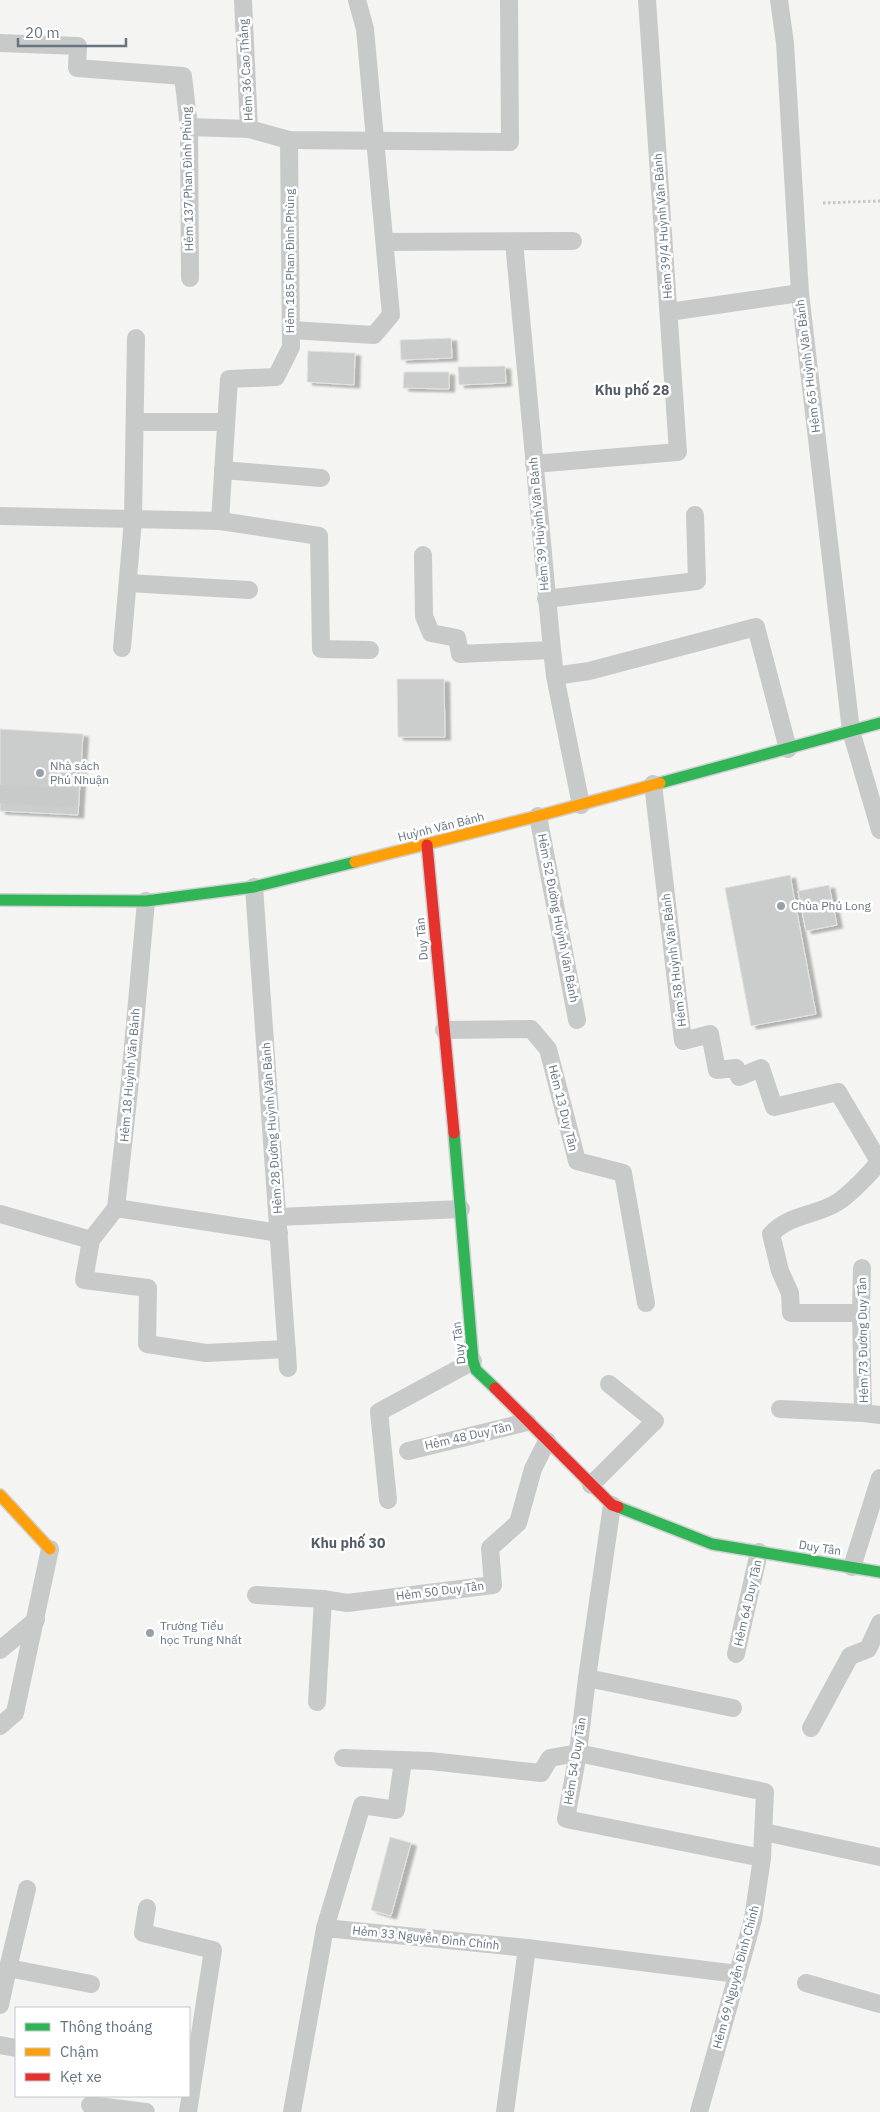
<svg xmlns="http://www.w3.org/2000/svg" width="880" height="2112" font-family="'IBM Plex Sans',sans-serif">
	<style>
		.building { fill: #cbcccc; stroke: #e3e3e2; filter: url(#shadow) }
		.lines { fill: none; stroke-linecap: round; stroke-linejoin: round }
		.fast-casing { stroke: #d0d1d2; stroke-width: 14 }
		.slow-casing { stroke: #d0d1d2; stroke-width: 14 }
		.jam-casing { stroke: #d0d1d2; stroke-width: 14 }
		.path { stroke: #c6c7c8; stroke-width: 3; stroke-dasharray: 2.5 2.5; stroke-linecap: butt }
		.lane { stroke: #c8caca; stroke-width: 18 }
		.fast { stroke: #30b455; stroke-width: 11 }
		.slow { stroke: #ff9f0a; stroke-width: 11 }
		.jam { stroke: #e5322d; stroke-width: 11 }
		.poi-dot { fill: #97a1a9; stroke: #fff; stroke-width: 2 }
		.labels { text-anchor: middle; stroke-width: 5; stroke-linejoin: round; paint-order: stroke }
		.street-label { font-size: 12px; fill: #657581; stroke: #fff }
		.poi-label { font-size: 12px; fill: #657581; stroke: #fff; text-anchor: start }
		.neighbourhood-label { font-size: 14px; font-weight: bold; fill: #535e66; stroke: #fff }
	</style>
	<defs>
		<filter id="shadow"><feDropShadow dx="5.5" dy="3" stdDeviation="1" flood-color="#0004"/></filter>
	</defs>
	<rect width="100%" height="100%" fill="#f4f4f2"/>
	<!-- building -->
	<g class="building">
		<polygon points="451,338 452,358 401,360 400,340"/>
		<polygon points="308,351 355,353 354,385 307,382"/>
		<polygon points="505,366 506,383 459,385 458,367"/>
		<polygon points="404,372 449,372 449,389 403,388"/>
		<polygon points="397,679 444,679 445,737 398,737"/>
		<polygon points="0,729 83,734 78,815 0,811"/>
		<polygon points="790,875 816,1014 751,1026 725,888"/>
		<polygon points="829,885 837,925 806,931 798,891"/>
		<polygon points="390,1837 411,1843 391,1916 371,1910"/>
	</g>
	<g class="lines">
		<!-- fast casing -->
		<g class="fast-casing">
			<g id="fast">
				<polyline points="660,783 880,723"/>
				<polyline points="0,900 146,901 254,887 355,862"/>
				<polyline points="454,1133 473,1361 476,1370 495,1388"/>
				<polyline points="618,1507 712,1544 880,1572"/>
			</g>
		</g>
		<!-- slow casing -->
		<g class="slow-casing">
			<g id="slow">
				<polyline points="355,862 538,816 660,783"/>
				<polyline points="0,1495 50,1549"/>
			</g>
		</g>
		<!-- jam casing -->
		<g class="jam-casing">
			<g id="jam">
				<polyline points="427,845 454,1133"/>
				<polyline points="495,1388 612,1505 618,1507"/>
			</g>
		</g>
		<!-- path -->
		<polyline class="path" points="823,203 880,201"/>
		<!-- lane -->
		<g class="lane">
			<polyline points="243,0 249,129 289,140 510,142 509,0"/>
			<polyline points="779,0 785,43 800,293 851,731 880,830"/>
			<polyline points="0,43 78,46 77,68 183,76 189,127 190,278"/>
			<polyline points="189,127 249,129"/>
			<polyline points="385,242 573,241"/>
			<polyline points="514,242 552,650 555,676 581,805"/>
			<polyline points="669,312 800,293"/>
			<polyline points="291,330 374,335 391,315 365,29 357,0"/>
			<polyline points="136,422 226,422"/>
			<polyline points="534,464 678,452 647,0"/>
			<polyline points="223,470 321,478"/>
			<polyline points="0,516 220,521 319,536 321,649 370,650"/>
			<polyline points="220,521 229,379 276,377 291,347 289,140"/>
			<polyline points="423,555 424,616 431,633 457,638 460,654 552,650"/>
			<polyline points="128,583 249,590"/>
			<polyline points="546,599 697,581 695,515"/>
			<polyline points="122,648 133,520 136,338"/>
			<polyline points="555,676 589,671 756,627 788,749"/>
			<polyline points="653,784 683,1041 710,1034 717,1070 736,1068 739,1077 761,1068 774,1107 838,1092 880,1163"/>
			<polyline points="0,794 69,798"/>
			<polyline points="538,816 577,1020"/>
			<polyline points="254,887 288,1368"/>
			<polyline points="146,901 129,1091 116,1208 91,1240 84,1280 148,1288 147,1344 206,1353 287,1349"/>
			<polyline points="444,1030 531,1029 548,1049 577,1161 623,1173 646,1303"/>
			<polyline points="116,1208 279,1233"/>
			<polyline points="0,1214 91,1240"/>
			<polyline points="278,1217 461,1209"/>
			<polyline points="862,1268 861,1313 863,1413"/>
			<path d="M 861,1313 L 791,1313 L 790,1293 L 780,1271 L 771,1234 C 792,1213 816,1216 838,1202 C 849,1195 874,1170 880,1160"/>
			<polyline points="780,1409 863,1413 880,1415"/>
			<polyline points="408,1451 527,1422"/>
			<polyline points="591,1485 655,1421 609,1384"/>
			<polyline points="388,1500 379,1412 473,1361"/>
			<polyline points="612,1505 587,1678 578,1753 566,1819 762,1858"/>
			<polyline points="852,1567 880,1478"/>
			<polyline points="256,1595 323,1599 347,1603 493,1585 490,1548 518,1523 533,1469 547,1441"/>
			<polyline points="0,1650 36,1620"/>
			<polyline points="736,1654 759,1552"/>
			<polyline points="587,1678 733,1708"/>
			<polyline points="317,1702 323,1599"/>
			<polyline points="0,1726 15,1713 50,1549"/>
			<polyline points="811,1728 850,1656 868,1649 880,1623"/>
			<polyline points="343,1758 430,1761 541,1773 550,1758 578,1753 765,1792 762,1858 753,1919 699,2112"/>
			<polyline points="764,1832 880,1857"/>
			<polyline points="147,1908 143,1933 213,1950 188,2112"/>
			<polyline points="325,1928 362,1805 396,1810 403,1761"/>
			<polyline points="8,1968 27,1889"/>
			<polyline points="806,1983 880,2004"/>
			<polyline points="0,2005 8,1968 91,1984"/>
			<polyline points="0,2045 16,2048"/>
			<polyline points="90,2105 146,2112"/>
			<polyline points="292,2112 325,1928 527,1948 738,1974"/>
			<polyline points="505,2112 527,1948"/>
		</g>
		<!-- fast -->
		<use href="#fast" class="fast"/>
		<!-- slow -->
		<use href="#slow" class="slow"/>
		<!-- jam -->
		<use href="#jam" class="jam"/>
	</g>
	<!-- markers -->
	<g class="poi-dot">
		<circle cx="40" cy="773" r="5"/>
		<circle cx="781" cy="906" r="5"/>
		<circle cx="150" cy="1633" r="5"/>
	</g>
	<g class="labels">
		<!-- street labels -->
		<g class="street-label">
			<text transform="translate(246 70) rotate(-93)" y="4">Hẻm 36 Cao Thắng</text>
			<text transform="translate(188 179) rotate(-91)" y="4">Hẻm 137 Phan Đình Phùng</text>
			<text transform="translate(663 226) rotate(-94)" y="4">Hẻm 39/4 Huỳnh Văn Bánh</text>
			<text transform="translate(290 261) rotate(-90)" y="4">Hẻm 185 Phan Đình Phùng</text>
			<text transform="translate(808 366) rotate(-97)" y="4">Hẻm 65 Huỳnh Văn Bánh</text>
			<text transform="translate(539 524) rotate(-95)" y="4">Hẻm 39 Huỳnh Văn Bánh</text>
			<text transform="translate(441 827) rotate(-14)" y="4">Huỳnh Văn Bánh</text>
			<text transform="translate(558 918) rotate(79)" y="4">Hẻm 52 Đường Huỳnh Văn Bánh</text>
			<text transform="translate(422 939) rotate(-95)" y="4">Duy Tân</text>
			<text transform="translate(674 960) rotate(-97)" y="4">Hẻm 58 Huỳnh Văn Bánh</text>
			<text transform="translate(130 1075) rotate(-85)" y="4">Hẻm 18 Huỳnh Văn Bánh</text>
			<text transform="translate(563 1108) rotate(76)" y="4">Hẻm 13 Duy Tân</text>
			<text transform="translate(272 1128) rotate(-94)" y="4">Hẻm 28 Đường Huỳnh Văn Bánh</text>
			<text transform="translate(863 1340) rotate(-91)" y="4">Hẻm 73 Đường Duy Tân</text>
			<text transform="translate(459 1343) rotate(-97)" y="4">Duy Tân</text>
			<text transform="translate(468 1436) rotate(-13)" y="4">Hẻm 48 Duy Tân</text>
			<text transform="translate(820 1548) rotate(9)" y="4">Duy Tân</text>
			<text transform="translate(440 1591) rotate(-7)" y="4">Hẻm 50 Duy Tân</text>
			<text transform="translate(748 1603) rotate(-77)" y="4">Hẻm 64 Duy Tân</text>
			<text transform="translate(575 1761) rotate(-81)" y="4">Hẻm 54 Duy Tân</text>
			<text transform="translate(426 1938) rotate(6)" y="4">Hẻm 33 Nguyễn Đình Chính</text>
			<text transform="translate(736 1977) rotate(-75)" y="4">Hẻm 69 Nguyễn Đình Chính</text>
		</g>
		<!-- poi labels -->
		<g class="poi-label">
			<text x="50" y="770">Nhà sách<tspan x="50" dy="14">Phú Nhuận</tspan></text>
			<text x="791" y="910">Chùa Phú Long</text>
			<text x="160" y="1630">Trường Tiểu<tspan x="160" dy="14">học Trung Nhất</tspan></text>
		</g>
		<!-- neighbourhood labels -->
		<g class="neighbourhood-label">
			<text x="632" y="395">Khu phố 28</text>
			<text x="348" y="1548">Khu phố 30</text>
		</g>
	</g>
	<!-- legend -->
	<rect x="15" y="2007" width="175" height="90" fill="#ffffff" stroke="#c1c8cd"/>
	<rect x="25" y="2023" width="25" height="8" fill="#30b455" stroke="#c1c8cd"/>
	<text x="60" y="2032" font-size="15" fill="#657581">Thông thoáng</text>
	<rect x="25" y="2048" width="25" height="8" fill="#ff9f0a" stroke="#c1c8cd"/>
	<text x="60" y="2057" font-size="15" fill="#657581">Chậm</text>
	<rect x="25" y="2073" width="25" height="8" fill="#e5322d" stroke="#c1c8cd"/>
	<text x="60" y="2082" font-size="15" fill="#657581">Kẹt xe</text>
	<!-- scale -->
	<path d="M18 38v8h108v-8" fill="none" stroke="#657581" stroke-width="2.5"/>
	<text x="25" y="38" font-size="15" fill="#657581" stroke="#ffffff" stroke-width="4" paint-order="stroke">20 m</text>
</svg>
